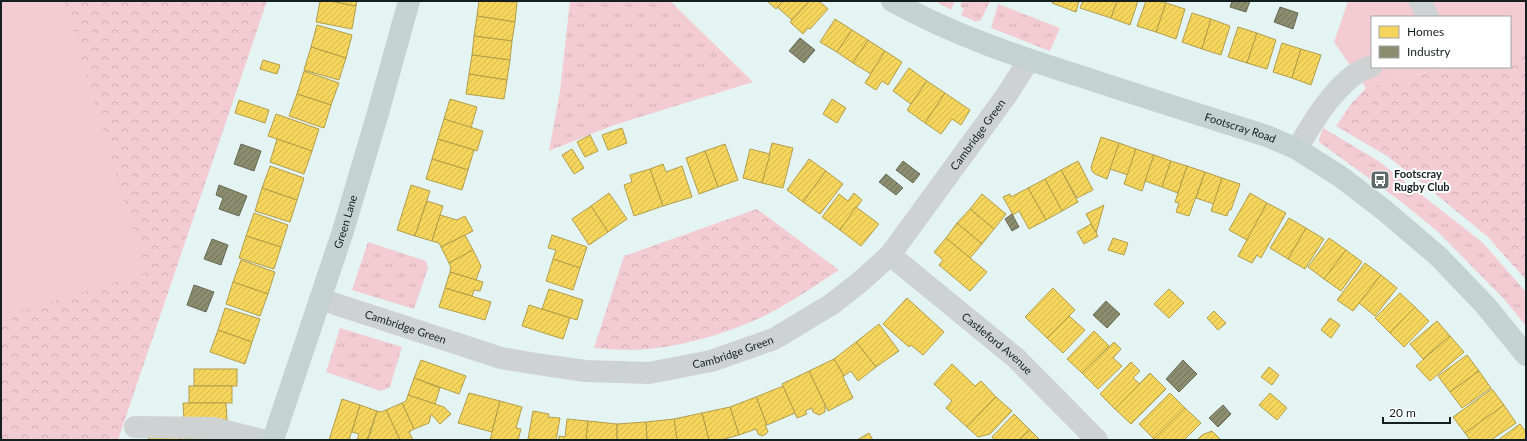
<svg xmlns="http://www.w3.org/2000/svg" width="1527" height="441" font-family="Lato,sans-serif">
	<style>
		.grass { fill: url(#grass-tufts) }
		.park { fill: url(#park-crowns) }
		.pitch { fill: #f3ccd3 }
		.homes { fill: url(#homes-hatch); stroke: #b29e4a }
		.industry { fill: url(#industry-hatch); stroke: #686b56 }
		.lines { fill: none; stroke-linecap: round; stroke-linejoin: round }
		.minor { stroke: #cfd2d2; stroke-width: 22 }
		.major { stroke: #c5d2d2; stroke-width: 22 }
		.labels { text-anchor: middle; stroke-width: 4; stroke-linejoin: round; paint-order: stroke }
		.street-label { font-size: 11px; fill: #151f1f; stroke: #fff }
		.poi-label { font-size: 11px; font-weight: bold; fill: #151f1f; stroke: #fff; text-anchor: start }
	</style>
	<defs>
		<pattern id="grass-tufts" width="24" height="20" patternUnits="userSpaceOnUse"><rect width="24" height="20" fill="#f3ccd3"/><path d="M3 7l-1-3M5 7V3M7 7l1-3M15 17l-1-3M17 17v-4M19 17l1-3" fill="none" stroke="#cfafb5"/></pattern>
		<pattern id="park-crowns" width="20" height="18" patternUnits="userSpaceOnUse"><rect width="20" height="18" fill="#f3ccd3"/><path d="M2 6a3 3 0 1 1 6 0M12 15a3 3 0 1 1 6 0" fill="none" stroke="#cfafb5"/></pattern>
		<pattern id="homes-hatch" width="6" height="6" patternUnits="userSpaceOnUse"><rect width="6" height="6" fill="#f6d55c"/><path d="M-1 1l2-2M0 6l6-6M5 7l2-2" fill="none" stroke="#d2b650"/></pattern>
		<pattern id="industry-hatch" width="6" height="6" patternUnits="userSpaceOnUse"><rect width="6" height="6" fill="#8c8c6e"/><path d="M-1 1l2-2M0 6l6-6M5 7l2-2" fill="none" stroke="#71725a"/></pattern>
	</defs>
	<rect width="100%" height="100%" fill="#e4f4f3"/>
	<!-- grass -->
	<g class="grass">
		<polygon points="570,1 670,1 753,82 614,125 549,151 560,91"/>
		<polygon points="935,1 955,1 951,10"/>
		<polygon points="962,1 990,1 981,20 976,22 961,15 964,9 960,6"/>
		<polygon points="998,4 1060,28 1050,51 991,28"/>
		<polygon points="1323,128 1377,160 1482,242 1526,292 1526,326 1505,300 1437,231 1399,200 1319,142 1319,139"/>
		<polygon points="368,242 426,261 428,268 414,309 352,290"/>
		<polygon points="340,328 402,347 390,387 381,391 326,372"/>
	</g>
	<!-- park -->
	<g class="park">
		<polygon points="1,1 267,1 118,440 1,440"/>
		<polygon points="1526,47 1526,280 1488,237 1432,191 1387,156 1336,126 1351,104 1366,88 1447,67 1510,67 1510,51"/>
		<path d="M 757,209 L 839,270 C 816,285 792,302 766,315 C 727,334 675,349 631,350 C 619,350 606,349 594,348 L 624,256 Z"/>
	</g>
	<!-- pitch -->
	<g class="pitch">
		<polygon points="1,1 64,1 146,273 1,317"/>
		<polygon points="1348,1 1526,1 1526,47 1510,51 1510,17 1372,17 1372,67 1447,67 1366,88 1334,42"/>
	</g>
	<!-- homes -->
	<g class="homes">
		<polygon points="320,1 331,1 356,6 352,29 316,22"/>
		<polygon points="331,1 357,1 356,6"/>
		<polygon points="479,1 517,2 515,22 477,16"/>
		<polygon points="767,1 783,1 776,9"/>
		<polygon points="783,1 810,1 792,20 777,7"/>
		<polygon points="810,1 819,1 828,9 810,29 808,28 803,34 790,22"/>
		<polygon points="1053,1 1079,1 1076,12 1052,3"/>
		<polygon points="1083,1 1117,1 1111,18 1080,8"/>
		<polygon points="1117,1 1138,1 1130,25 1111,18"/>
		<polygon points="1146,1 1159,1 1166,3 1156,32 1137,26"/>
		<polygon points="1166,3 1185,9 1176,39 1156,32"/>
		<polygon points="1192,13 1211,19 1202,49 1182,42"/>
		<polygon points="477,16 515,22 512,41 474,36"/>
		<polygon points="835,19 852,30 837,52 820,42"/>
		<polygon points="1211,19 1230,26 1221,55 1202,49"/>
		<polygon points="317,25 352,35 346,58 311,47"/>
		<polygon points="1238,27 1257,33 1247,63 1228,57"/>
		<polygon points="852,30 868,40 853,63 837,52"/>
		<polygon points="1257,33 1276,40 1267,69 1247,63"/>
		<polygon points="474,36 512,41 510,60 472,55"/>
		<polygon points="868,40 885,51 871,74 853,63"/>
		<polygon points="1282,43 1301,49 1292,78 1273,72"/>
		<polygon points="311,47 346,58 339,80 304,70"/>
		<polygon points="1301,49 1321,55 1311,85 1292,78"/>
		<polygon points="885,51 902,62 888,85 882,81 876,90 865,83"/>
		<polygon points="472,55 510,60 507,80 469,74"/>
		<polygon points="263,60 280,65 277,74 260,69"/>
		<polygon points="909,68 927,81 911,104 893,91"/>
		<polygon points="304,71 339,83 331,105 297,94"/>
		<polygon points="469,74 507,80 504,99 466,94"/>
		<polygon points="927,81 945,93 925,123 907,110"/>
		<polygon points="945,93 970,110 961,125 952,119 941,134 925,123"/>
		<polygon points="297,94 331,105 324,128 289,116"/>
		<polygon points="450,99 477,107 471,128 444,119"/>
		<polygon points="832,99 846,108 837,123 823,114"/>
		<polygon points="239,100 269,110 265,123 235,113"/>
		<polygon points="276,114 319,129 312,151 268,136"/>
		<polygon points="444,119 483,131 477,151 438,139"/>
		<polygon points="622,128 627,143 608,150 602,135"/>
		<polygon points="590,135 598,151 585,157 577,142"/>
		<polygon points="1101,137 1119,143 1107,179 1095,174 1092,171 1091,167"/>
		<polygon points="277,139 312,151 304,174 270,162"/>
		<polygon points="438,139 474,150 468,170 432,159"/>
		<polygon points="772,143 793,148 783,188 762,183"/>
		<polygon points="1119,143 1136,149 1128,175 1110,169"/>
		<polygon points="725,144 738,180 718,187 705,151"/>
		<polygon points="572,149 584,168 574,174 562,155"/>
		<polygon points="750,149 770,154 762,183 743,178"/>
		<polygon points="1136,149 1154,155 1142,191 1124,184"/>
		<polygon points="705,151 718,187 699,194 686,158"/>
		<polygon points="1154,155 1171,161 1162,187 1145,181"/>
		<polygon points="432,159 468,170 462,190 426,179"/>
		<polygon points="809,159 826,171 803,202 787,190"/>
		<polygon points="1078,161 1093,190 1077,198 1061,170"/>
		<polygon points="1171,161 1187,166 1178,193 1162,187"/>
		<polygon points="663,164 666,172 682,166 692,197 663,206 650,169"/>
		<polygon points="270,166 304,178 297,200 262,188"/>
		<polygon points="1187,166 1205,172 1189,216 1176,212 1179,203 1175,202"/>
		<polygon points="650,169 663,206 634,216 624,185 632,182 630,175"/>
		<polygon points="1061,170 1078,202 1062,211 1045,179"/>
		<polygon points="826,171 843,184 820,214 803,202"/>
		<polygon points="1205,172 1222,178 1214,204 1196,198"/>
		<polygon points="1222,178 1240,184 1231,210 1229,210 1227,216 1211,211"/>
		<polygon points="1045,179 1062,211 1046,220 1028,188"/>
		<polygon points="411,185 430,191 415,236 397,230"/>
		<polygon points="262,188 297,200 290,222 255,211"/>
		<polygon points="1028,188 1046,220 1029,229 1019,211 1013,215 1003,197 1010,194 1011,197"/>
		<polygon points="609,193 627,219 608,232 591,206"/>
		<polygon points="854,193 862,200 840,230 822,217 839,194 848,201"/>
		<polygon points="1250,193 1267,203 1247,240 1229,230"/>
		<polygon points="982,194 1006,214 994,229 970,209"/>
		<polygon points="427,201 443,206 432,241 415,236"/>
		<polygon points="1267,203 1286,213 1261,258 1257,255 1252,263 1238,256"/>
		<polygon points="1104,205 1096,233 1086,214"/>
		<polygon points="591,206 608,232 589,245 572,219"/>
		<polygon points="856,207 879,224 861,246 840,230"/>
		<polygon points="970,209 994,229 982,244 957,223"/>
		<polygon points="254,213 288,225 281,247 246,236"/>
		<polygon points="440,215 457,220 465,216 473,231 441,247 439,243 432,241"/>
		<polygon points="1289,218 1306,228 1288,259 1270,248"/>
		<polygon points="957,223 982,244 970,258 946,238"/>
		<polygon points="1091,224 1098,236 1084,244 1077,232"/>
		<polygon points="1306,228 1324,239 1305,269 1288,259"/>
		<polygon points="465,235 473,250 449,263 441,247"/>
		<polygon points="552,235 587,247 580,268 553,259 556,250 548,248"/>
		<polygon points="246,236 281,247 274,269 239,258"/>
		<polygon points="946,238 987,272 970,291 939,265 943,260 934,252"/>
		<polygon points="1113,238 1128,243 1124,255 1108,250"/>
		<polygon points="1329,238 1346,250 1324,279 1308,267"/>
		<polygon points="473,250 481,266 476,280 450,272 451,268 449,263"/>
		<polygon points="1346,250 1362,262 1341,291 1324,279"/>
		<polygon points="553,259 580,268 573,290 546,281"/>
		<polygon points="241,260 275,272 268,294 233,282"/>
		<polygon points="1365,263 1381,275 1353,311 1337,300"/>
		<polygon points="450,272 483,282 480,291 474,290 472,296 445,288"/>
		<polygon points="1381,275 1397,288 1375,316 1359,303"/>
		<polygon points="233,282 268,294 260,316 226,304"/>
		<polygon points="445,288 491,302 485,320 439,307"/>
		<polygon points="1053,288 1075,310 1047,338 1025,317"/>
		<polygon points="549,289 583,300 577,320 542,309"/>
		<polygon points="1169,289 1184,303 1169,318 1154,304"/>
		<polygon points="1400,293 1415,307 1390,333 1375,318"/>
		<polygon points="907,298 944,332 923,355 911,345 909,347 883,324"/>
		<polygon points="529,305 570,318 563,339 522,326"/>
		<polygon points="1415,307 1429,321 1404,347 1390,333"/>
		<polygon points="225,308 260,319 252,342 218,330"/>
		<polygon points="1214,311 1226,323 1218,330 1207,318"/>
		<polygon points="1069,316 1085,330 1063,353 1047,338"/>
		<polygon points="1330,318 1340,325 1331,338 1321,330"/>
		<polygon points="1437,321 1450,336 1423,359 1410,344"/>
		<polygon points="879,324 899,351 876,367 856,342"/>
		<polygon points="218,330 252,342 245,364 210,352"/>
		<polygon points="1094,331 1109,346 1082,373 1067,359"/>
		<polygon points="1450,336 1464,352 1430,381 1416,366"/>
		<polygon points="856,342 876,367 858,381 851,371 844,376 834,359"/>
		<polygon points="1114,342 1121,349 1113,358 1122,366 1098,389 1082,373"/>
		<polygon points="1467,355 1479,371 1450,392 1438,376"/>
		<polygon points="834,359 844,376 843,377 853,398 828,411 809,371"/>
		<polygon points="421,360 466,376 459,394 414,378"/>
		<polygon points="1131,362 1140,371 1133,378 1140,384 1115,409 1100,394"/>
		<polygon points="952,364 975,386 981,381 996,397 967,427 946,408 952,401 934,384"/>
		<polygon points="1269,367 1279,375 1272,385 1261,377"/>
		<rect x="194" y="369" width="43" height="17"/>
		<polygon points="809,371 825,405 825,412 819,415 813,412 812,408 805,411 807,414 797,418 782,384"/>
		<polygon points="1479,371 1491,388 1462,408 1450,392"/>
		<polygon points="1150,373 1166,389 1131,424 1115,409"/>
		<polygon points="414,378 440,388 435,404 408,395"/>
		<rect x="189" y="386" width="43" height="17"/>
		<polygon points="783,386 795,413 767,425 756,397"/>
		<polygon points="1492,389 1504,405 1465,433 1453,417"/>
		<polygon points="469,393 500,401 492,432 458,423"/>
		<polygon points="1170,393 1185,408 1154,439 1139,424"/>
		<polygon points="1270,393 1287,408 1277,420 1259,405"/>
		<polygon points="408,395 444,407 451,414 440,424 431,414 429,423 414,429 402,403 406,401"/>
		<polygon points="756,397 767,425 765,425 768,431 766,434 762,436 758,434 756,429 739,435 730,407"/>
		<polygon points="996,397 1012,411 990,434 978,437 967,427"/>
		<polygon points="342,399 360,405 349,440 329,440"/>
		<polygon points="500,401 522,407 516,428 521,429 518,440 490,440"/>
		<polygon points="183,403 226,403 227,420 184,420"/>
		<polygon points="402,403 414,429 409,432 413,440 400,440 386,410"/>
		<polygon points="360,405 377,411 367,440 357,440 359,434 352,432"/>
		<polygon points="1504,405 1516,423 1491,440 1470,440 1465,433"/>
		<polygon points="730,407 739,435 720,440 709,440 702,413"/>
		<polygon points="1185,408 1201,423 1184,440 1156,440 1154,439"/>
		<polygon points="386,410 400,440 368,440 377,411 381,412"/>
		<polygon points="533,411 549,414 548,417 560,418 556,440 528,439"/>
		<polygon points="702,413 709,440 677,440 674,419"/>
		<polygon points="1014,414 1030,430 1019,440 995,440 992,437"/>
		<polygon points="567,419 588,421 586,440 559,440 559,436 565,437"/>
		<polygon points="674,419 677,440 647,440 646,422"/>
		<polygon points="588,421 617,424 617,440 586,440"/>
		<polygon points="646,422 647,440 617,440 617,424"/>
		<polygon points="1520,424 1526,432 1526,440 1498,440"/>
		<polygon points="151,430 204,436 203,440 148,440"/>
		<polygon points="1030,430 1040,440 1019,440"/>
		<polygon points="1212,431 1221,440 1197,440 1202,435"/>
		<polygon points="869,433 873,440 857,440"/>
	</g>
	<!-- industry -->
	<g class="industry">
		<polygon points="1232,1 1250,1 1246,12 1230,7"/>
		<polygon points="1280,7 1298,13 1293,29 1274,22"/>
		<polygon points="800,38 815,50 804,63 789,51"/>
		<polygon points="241,144 261,151 254,171 234,164"/>
		<polygon points="903,161 920,174 913,183 896,170"/>
		<polygon points="886,174 903,188 896,195 879,182"/>
		<polygon points="219,185 247,196 239,216 219,209 223,198 216,195"/>
		<polygon points="1012,214 1019,227 1012,231 1005,219"/>
		<polygon points="212,239 228,245 221,265 204,259"/>
		<polygon points="194,285 214,292 206,312 187,305"/>
		<polygon points="1106,301 1120,314 1107,328 1093,315"/>
		<polygon points="1183,360 1197,374 1179,392 1166,379"/>
		<polygon points="1223,405 1231,414 1218,427 1209,418"/>
	</g>
	<g class="lines">
		<!-- minor -->
		<g class="minor">
			<polyline points="1420,1 1428,17"/>
			<path d="M 1297,149 C 1313,122 1329,94 1355,74 C 1360,71 1367,68 1372,66"/>
			<path id="s1" d="M 890,255 L 1016,358 L 1097,440"/>
			<path id="s2" d="M 320,299 L 501,358 L 537,364 L 585,371 L 649,373 L 711,361 L 774,339 L 832,304 L 860,282 L 890,255 L 1006,96 L 1029,60"/>
			<polyline points="135,427 214,428 261,440"/>
		</g>
		<!-- major -->
		<g class="major">
			<path id="s3" d="M 892,1 C 953,35 1019,57 1086,78 C 1146,98 1207,117 1267,136 L 1297,149 L 1341,177 L 1384,210 L 1438,256 L 1485,305 L 1526,355"/>
			<path id="s4" d="M 273,440 L 343,231 L 378,113 L 409,1"/>
		</g>
	</g>
	<!-- icons -->
	<defs>
		<g id="bus-square" transform="scale(1)"><rect x="-9" y="-9" width="18" height="18" rx="4" fill="#5d6a69" stroke="#fff"/><path d="M-5-6H5V4H4V6H2V4H-2V6H-4V4H-5ZM-3.5-4V0h7V-4ZM-3.5 1.2v1.5H-2V1.2ZM2 1.2v1.5H3.5V1.2Z" fill="#fff"/></g>
	</defs>
	<g fill-rule="evenodd">
		<use href="#bus-square" x="1380" y="180"/>
	</g>
	<g class="labels">
		<!-- street labels -->
		<g class="street-label">
			<text dy="4" stroke="none"><textPath href="#s3" startOffset="371">Footscray Road</textPath></text>
			<text dy="4" stroke="none"><textPath href="#s2" startOffset="762">Cambridge Green</textPath></text>
			<text dy="4" stroke="none"><textPath href="#s4" startOffset="230">Green Lane</textPath></text>
			<text dy="4" stroke="none"><textPath href="#s2" startOffset="90">Cambridge Green</textPath></text>
			<text dy="4" stroke="none"><textPath href="#s1" startOffset="139">Castleford Avenue</textPath></text>
			<text dy="4" stroke="none"><textPath href="#s2" startOffset="426">Cambridge Green</textPath></text>
		</g>
		<!-- poi labels -->
		<g class="poi-label">
			<text x="1394" y="178">Footscray<tspan x="1394" dy="13">Rugby Club</tspan></text>
		</g>
	</g>
	<!-- border -->
	<rect width="1527" height="441" fill="none" stroke="#151f1f" stroke-width="4"/>
	<!-- legend -->
	<rect x="1371" y="16" width="140" height="52" fill="#ffffff" stroke="#a1a5a5"/>
	<rect x="1379" y="26" width="20" height="12" fill="#f6d55c" stroke="#a1a5a5"/>
	<text x="1407" y="36" font-size="12" fill="#151f1f">Homes</text>
	<rect x="1379" y="46" width="20" height="12" fill="#8c8c6e" stroke="#a1a5a5"/>
	<text x="1407" y="56" font-size="12" fill="#151f1f">Industry</text>
	<!-- scale -->
	<path d="M1383 417v6h67v-6" fill="none" stroke="#151f1f" stroke-width="2"/>
	<text x="1389" y="417" font-size="12" fill="#151f1f" stroke="#ffffff" stroke-width="3" paint-order="stroke">20 m</text>
</svg>
